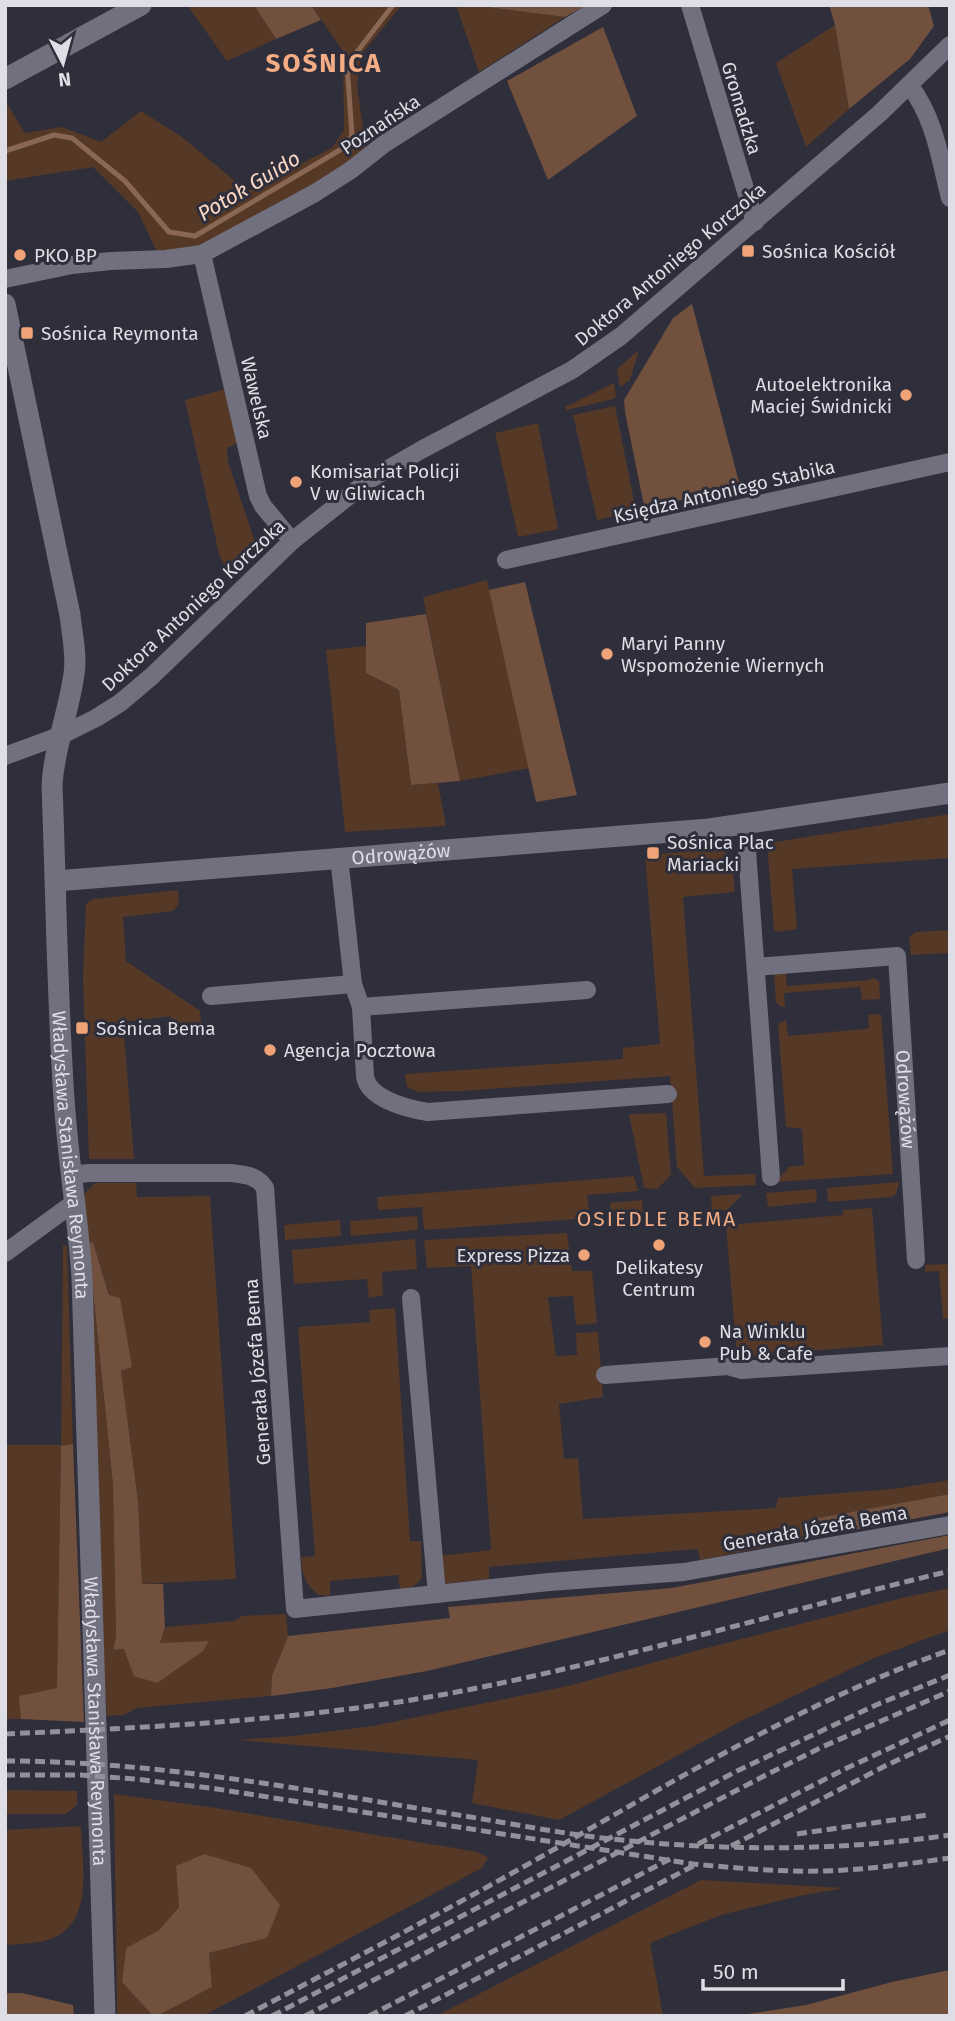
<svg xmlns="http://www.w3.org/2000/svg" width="955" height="2021" font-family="'Fira Sans',sans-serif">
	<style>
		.green { fill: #563827 }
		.forest { fill: #71503e }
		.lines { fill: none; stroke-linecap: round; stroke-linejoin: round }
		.stream { stroke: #896753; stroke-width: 5 }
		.street { stroke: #71707f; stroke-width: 18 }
		.secondary { stroke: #71707f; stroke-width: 21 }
		.rail { stroke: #91919b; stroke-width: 5; stroke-dasharray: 10 5; stroke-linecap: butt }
		.poi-dot { fill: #efa376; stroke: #2f2e3b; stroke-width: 2.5 }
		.labels { text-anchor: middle; stroke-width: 6; stroke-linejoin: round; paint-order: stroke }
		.street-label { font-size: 19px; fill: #dedee6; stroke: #2f2e3b }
		.poi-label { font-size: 19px; fill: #dedee6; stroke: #2f2e3b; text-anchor: start }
		.water-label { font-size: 21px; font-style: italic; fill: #fcd8c3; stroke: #2f2e3b }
		.neighbourhood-label { font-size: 21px; letter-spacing: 2px; fill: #f3ac83; stroke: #2f2e3b }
		.district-label { font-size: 26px; font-weight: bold; letter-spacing: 2px; fill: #f3ac83; stroke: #2f2e3b }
	</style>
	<rect width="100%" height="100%" fill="#2f2e3b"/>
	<!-- green -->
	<g class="green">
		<polygon points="187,5 254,5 276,39 227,61"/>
		<polygon points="311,5 404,5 400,7 361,55 357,86 366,147 340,173 204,245 157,252 138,212 93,167 5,181 6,102 25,133 62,127 101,142 141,111 182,137 247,191 332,148 344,130 343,51"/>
		<polygon points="456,5 470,5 565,17 479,72"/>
		<polygon points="835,25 849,109 806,147 776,63"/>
		<polygon points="639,350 630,380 620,387 617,369"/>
		<polygon points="614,383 616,397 613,399 567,410 565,407"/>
		<polygon points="226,389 237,443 227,448 228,462 256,545 228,573 219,554 185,400"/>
		<polygon points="615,406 636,511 597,520 573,415"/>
		<polygon points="538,423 558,529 518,537 495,433"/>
		<polygon points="487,580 530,768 460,781 423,597"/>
		<polygon points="366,646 366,673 399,690 411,785 438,783 446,826 345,832 326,650"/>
		<polygon points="950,814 950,858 792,869 797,929 777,932 774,930 768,856 769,843"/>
		<path d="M 721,849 C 735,858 733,877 735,892 L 683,897 L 704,1176 L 755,1174 L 756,1185 L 695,1188 L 677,1167 L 670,1076 L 463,1091 L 419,1092 L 407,1087 L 405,1074 L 623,1059 L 623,1048 L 660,1044 L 645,855 Z"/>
		<polygon points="178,890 179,903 173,911 123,917 126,961 200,1011 202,1029 200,1034 173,1036 171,1016 123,1022 134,1159 89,1159 83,976 86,904 93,899"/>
		<polygon points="950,930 950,953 911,955 909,937 916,932"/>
		<polygon points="785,971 787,986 869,980 873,978 879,981 880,999 862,1000 860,987 784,993 785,1007 780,1006 776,1002 774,972"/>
		<polygon points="881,1014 893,1174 776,1182 789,1167 804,1165 802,1129 786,1127 778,1024 786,1020 788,1036 865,1029 869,1028 868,1015"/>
		<polygon points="666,1113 671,1175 657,1189 644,1188 629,1114"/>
		<polygon points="634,1176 638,1191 587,1195 590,1218 424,1230 422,1207 378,1210 377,1197"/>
		<polygon points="899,1182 896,1194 892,1197 828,1202 827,1188"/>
		<polygon points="95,1183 136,1183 137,1197 210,1196 236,1579 142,1584 138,1501 121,1371 132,1367 93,1242 88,1243 83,1195"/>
		<polygon points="816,1189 817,1202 768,1207 766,1193"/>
		<polygon points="743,1194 727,1210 712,1211 711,1196"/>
		<polygon points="642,1200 643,1215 611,1217 610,1203"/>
		<polygon points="872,1208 883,1345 737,1357 726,1225 843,1215 843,1210"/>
		<polygon points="417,1216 418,1230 351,1236 350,1221"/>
		<polygon points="340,1220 341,1236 285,1240 284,1225"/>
		<polygon points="567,1233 572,1271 592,1271 597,1323 576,1325 573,1296 548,1297 556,1356 577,1355 576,1333 598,1332 603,1397 559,1404 564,1459 578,1458 583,1519 776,1508 778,1498 892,1489 950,1480 950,1494 818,1518 817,1537 700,1560 698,1549 489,1567 489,1579 441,1584 440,1556 491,1550 471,1266 427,1268 424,1240"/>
		<polygon points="415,1239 417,1269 382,1272 383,1295 369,1298 367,1279 294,1284 292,1250"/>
		<polygon points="63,1245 67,1246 73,1444 61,1446 57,1688 20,1696 21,1719 5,1719 5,1445 61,1445"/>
		<polygon points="950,1264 950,1318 943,1319 939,1271 925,1272 925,1265"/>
		<polygon points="90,1266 113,1485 116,1636 113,1650 208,1641 159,1644 165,1627 235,1621 242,1616 286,1614 288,1636 272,1676 271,1696 137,1708 124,1715 107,1716 102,1652"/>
		<path d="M 395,1308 L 410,1541 L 421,1541 L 422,1578 L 413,1587 L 400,1590 L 398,1575 L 330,1581 L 330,1596 L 319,1595 C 305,1584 302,1575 301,1557 L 315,1556 L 298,1327 L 370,1322 L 369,1310 Z"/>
		<polygon points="950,1588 950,1630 874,1658 739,1722 559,1820 472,1803 478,1760 237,1740 294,1736 373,1726 568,1686 699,1650 906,1597"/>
		<polygon points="5,1790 77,1791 77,1805 66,1814 5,1814"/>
		<polygon points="114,1794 216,1808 478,1852 488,1858 482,1868 203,2016 157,2016 212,1987 209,1953 267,1938 204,1854 176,1866 179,1907 159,1930 126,1948 122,1982 153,2016 117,2016"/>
		<path d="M 81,1826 C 82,1865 96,1929 44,1941 C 32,1944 18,1944 5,1945 L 5,1830 Z"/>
		<polygon points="701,1880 845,1888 799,1896 721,1915 650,1943 663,2016 436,2016"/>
	</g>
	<!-- forest -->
	<g class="forest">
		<polygon points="254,5 311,5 321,20 276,39"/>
		<polygon points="470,5 587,5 565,17"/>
		<polygon points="829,5 928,5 934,26 910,59 849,109 835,25"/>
		<polygon points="603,27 637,116 548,180 507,81"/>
		<polygon points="692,304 739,482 723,490 664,504 646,515 625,412 624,400 673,318"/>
		<polygon points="525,582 577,795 536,802 489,590"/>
		<polygon points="426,614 460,781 411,785 399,690 366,673 366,623"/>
		<polygon points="93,1242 109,1295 120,1298 132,1367 121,1371 138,1501 142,1584 163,1584 165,1627 160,1643 209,1641 203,1651 157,1683 134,1676 124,1649 113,1650 116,1636 113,1485 88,1243"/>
		<polygon points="73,1444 84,1722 21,1719 19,1696 57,1688 61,1446"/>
		<polygon points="950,1494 950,1512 817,1537 818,1518"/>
		<polygon points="950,1535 950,1548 427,1671 332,1688 271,1696 272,1676 288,1636 450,1618 448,1607 672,1588"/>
		<polygon points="204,1854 251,1868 280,1905 267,1938 209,1953 212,1987 157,2016 153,2016 122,1982 126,1948 159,1930 179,1907 176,1866"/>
		<polygon points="950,1970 950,2016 735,2016 806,2005 892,1982"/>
		<polygon points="5,1993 22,1993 73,2005 74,2016 5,2016"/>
	</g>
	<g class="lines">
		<!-- stream -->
		<polyline class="stream" points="5,151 54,135 72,138 125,181 169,232 195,236 345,147 352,135 347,65 393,5"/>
		<!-- street -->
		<g class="street">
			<polyline points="690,5 755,222"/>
			<path d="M 910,86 C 935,119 940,159 950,198"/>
			<polyline points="202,254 258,496 263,506 292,541"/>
			<polyline points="5,279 72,265 111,261 166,259 202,254 315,193 351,170 384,144 603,5"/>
			<polyline points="506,560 950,462"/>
			<polyline points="5,756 62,735 96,718 120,703 152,676 292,541 369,480 421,450 572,370 621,336 879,114 950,45"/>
			<polyline points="745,824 771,1177"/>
			<path d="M 339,857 L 353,984 L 361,1007 L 365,1076 C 368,1099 408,1109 428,1112 L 668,1094"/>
			<path id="s1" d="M 756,967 L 897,956 L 916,1260"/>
			<polyline points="211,996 353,984"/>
			<polyline points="361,1007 587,990"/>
			<path d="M 71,1175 L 89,1173 L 231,1173 C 245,1175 257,1175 265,1188 L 295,1609 L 549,1582 L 684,1572 L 950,1525"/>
			<polyline points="5,1253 75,1202"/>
			<polyline points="411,1298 437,1594"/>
			<polyline points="605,1375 728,1366 742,1370 950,1356"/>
		</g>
		<!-- secondary -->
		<g class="secondary">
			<polyline points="5,79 141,5"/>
			<path id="s2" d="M 5,304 L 70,615 C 72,634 77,655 74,674 C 69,711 54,748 52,785 C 56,890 57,994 64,1099 C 68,1159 78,1218 82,1278 L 105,2016"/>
			<path id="s3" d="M 56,881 L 709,829 L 950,793"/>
		</g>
		<!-- rail -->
		<g class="rail">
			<path d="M 5,1734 C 158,1727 312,1720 462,1691 C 626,1659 787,1610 950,1571"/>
			<path d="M 5,1761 C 164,1761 320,1793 477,1818 C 518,1825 560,1833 602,1838 C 718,1851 834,1852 950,1835"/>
			<path d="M 5,1775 L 81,1775 L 135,1779 L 217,1789 L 693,1864 C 736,1868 779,1872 822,1871 C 865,1870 907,1864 950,1858"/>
			<polyline points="797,1834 928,1815"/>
			<polyline points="698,1844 847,1768 950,1720"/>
			<polyline points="731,1846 885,1766 950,1736"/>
			<path d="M 245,2016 C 343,1964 442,1913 539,1858 C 672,1782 805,1701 950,1650"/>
			<polyline points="272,2016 737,1771 876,1705 950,1675"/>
			<polyline points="305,2016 764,1776 822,1747 950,1691"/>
			<polyline points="369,2016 670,1859"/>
			<polyline points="405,2016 697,1864"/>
		</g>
	</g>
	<!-- markers -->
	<g class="poi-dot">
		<rect x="741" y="244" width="14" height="14" rx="3.5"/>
		<circle cx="20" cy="255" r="7"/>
		<rect x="20" y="326" width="14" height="14" rx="3.5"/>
		<circle cx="906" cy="395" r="7"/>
		<circle cx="296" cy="482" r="7"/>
		<circle cx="607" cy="654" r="7"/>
		<rect x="646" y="846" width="14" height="14" rx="3.5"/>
		<rect x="75" y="1021" width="14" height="14" rx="3.5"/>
		<circle cx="270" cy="1050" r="7"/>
		<circle cx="659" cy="1245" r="7"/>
		<circle cx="584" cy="1255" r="7"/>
		<circle cx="705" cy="1342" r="7"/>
	</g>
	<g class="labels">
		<!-- street labels -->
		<g class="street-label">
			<text transform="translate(742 108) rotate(73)" y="7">Gromadzka</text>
			<text transform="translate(380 124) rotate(-34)" y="7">Poznańska</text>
			<text transform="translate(670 264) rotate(-40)" y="7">Doktora Antoniego Korczoka</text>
			<text transform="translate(257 398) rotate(77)" y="7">Wawelska</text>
			<text transform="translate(724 491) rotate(-13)" y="7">Księdza Antoniego Stabika</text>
			<text transform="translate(193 605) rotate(-43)" y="7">Doktora Antoniego Korczoka</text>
			<text dy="7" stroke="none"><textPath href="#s3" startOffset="346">Odrowążów</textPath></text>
			<text dy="7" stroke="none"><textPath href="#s1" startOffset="285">Odrowążów</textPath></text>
			<text dy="7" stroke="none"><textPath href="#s2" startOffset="861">Władysława Stanisława Reymonta</textPath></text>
			<text transform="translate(257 1372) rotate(-94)" y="7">Generała Józefa Bema</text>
			<text transform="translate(815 1528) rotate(-10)" y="7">Generała Józefa Bema</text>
			<text dy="7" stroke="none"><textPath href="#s2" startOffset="1428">Władysława Stanisława Reymonta</textPath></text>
		</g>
		<!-- poi labels -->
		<g class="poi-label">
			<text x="762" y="258">Sośnica Kościół</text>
			<text x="34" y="262">PKO BP</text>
			<text x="41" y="340">Sośnica Reymonta</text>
			<text x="892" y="391" text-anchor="end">Autoelektronika<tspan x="892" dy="22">Maciej Świdnicki</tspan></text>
			<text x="310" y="478">Komisariat Policji<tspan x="310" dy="22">V w Gliwicach</tspan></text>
			<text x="621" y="650">Maryi Panny<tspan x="621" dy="22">Wspomożenie Wiernych</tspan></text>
			<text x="667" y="849">Sośnica Plac<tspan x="667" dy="22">Mariacki</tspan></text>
			<text x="96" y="1035">Sośnica Bema</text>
			<text x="284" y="1057">Agencja Pocztowa</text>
			<text x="570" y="1262" text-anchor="end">Express Pizza</text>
			<text x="659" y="1274" text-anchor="middle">Delikatesy<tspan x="659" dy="22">Centrum</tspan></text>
			<text x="719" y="1338">Na Winklu<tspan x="719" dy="22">Pub &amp; Cafe</tspan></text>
		</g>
		<!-- water labels -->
		<g class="water-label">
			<text transform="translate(249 186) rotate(-31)" y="7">Potok Guido</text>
		</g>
		<!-- neighbourhood labels -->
		<g class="neighbourhood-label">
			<text x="657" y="1226">OSIEDLE BEMA</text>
		</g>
		<!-- district labels -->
		<g class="district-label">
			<text x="324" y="72">SOŚNICA</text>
		</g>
	</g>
	<!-- border -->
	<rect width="955" height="2021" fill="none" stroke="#dedee6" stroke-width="14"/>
	<!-- north arrow -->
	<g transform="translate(63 63) rotate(174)" stroke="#2f2e3b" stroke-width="5" paint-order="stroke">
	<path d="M0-5L12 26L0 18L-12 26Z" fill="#dedee6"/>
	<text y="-10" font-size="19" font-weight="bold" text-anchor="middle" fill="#dedee6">N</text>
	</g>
	<!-- scale -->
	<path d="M703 1979v10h140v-10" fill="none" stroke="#dedee6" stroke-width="3.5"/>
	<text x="713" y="1979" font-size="21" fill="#dedee6" stroke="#2f2e3b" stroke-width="5" paint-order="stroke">50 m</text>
</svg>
